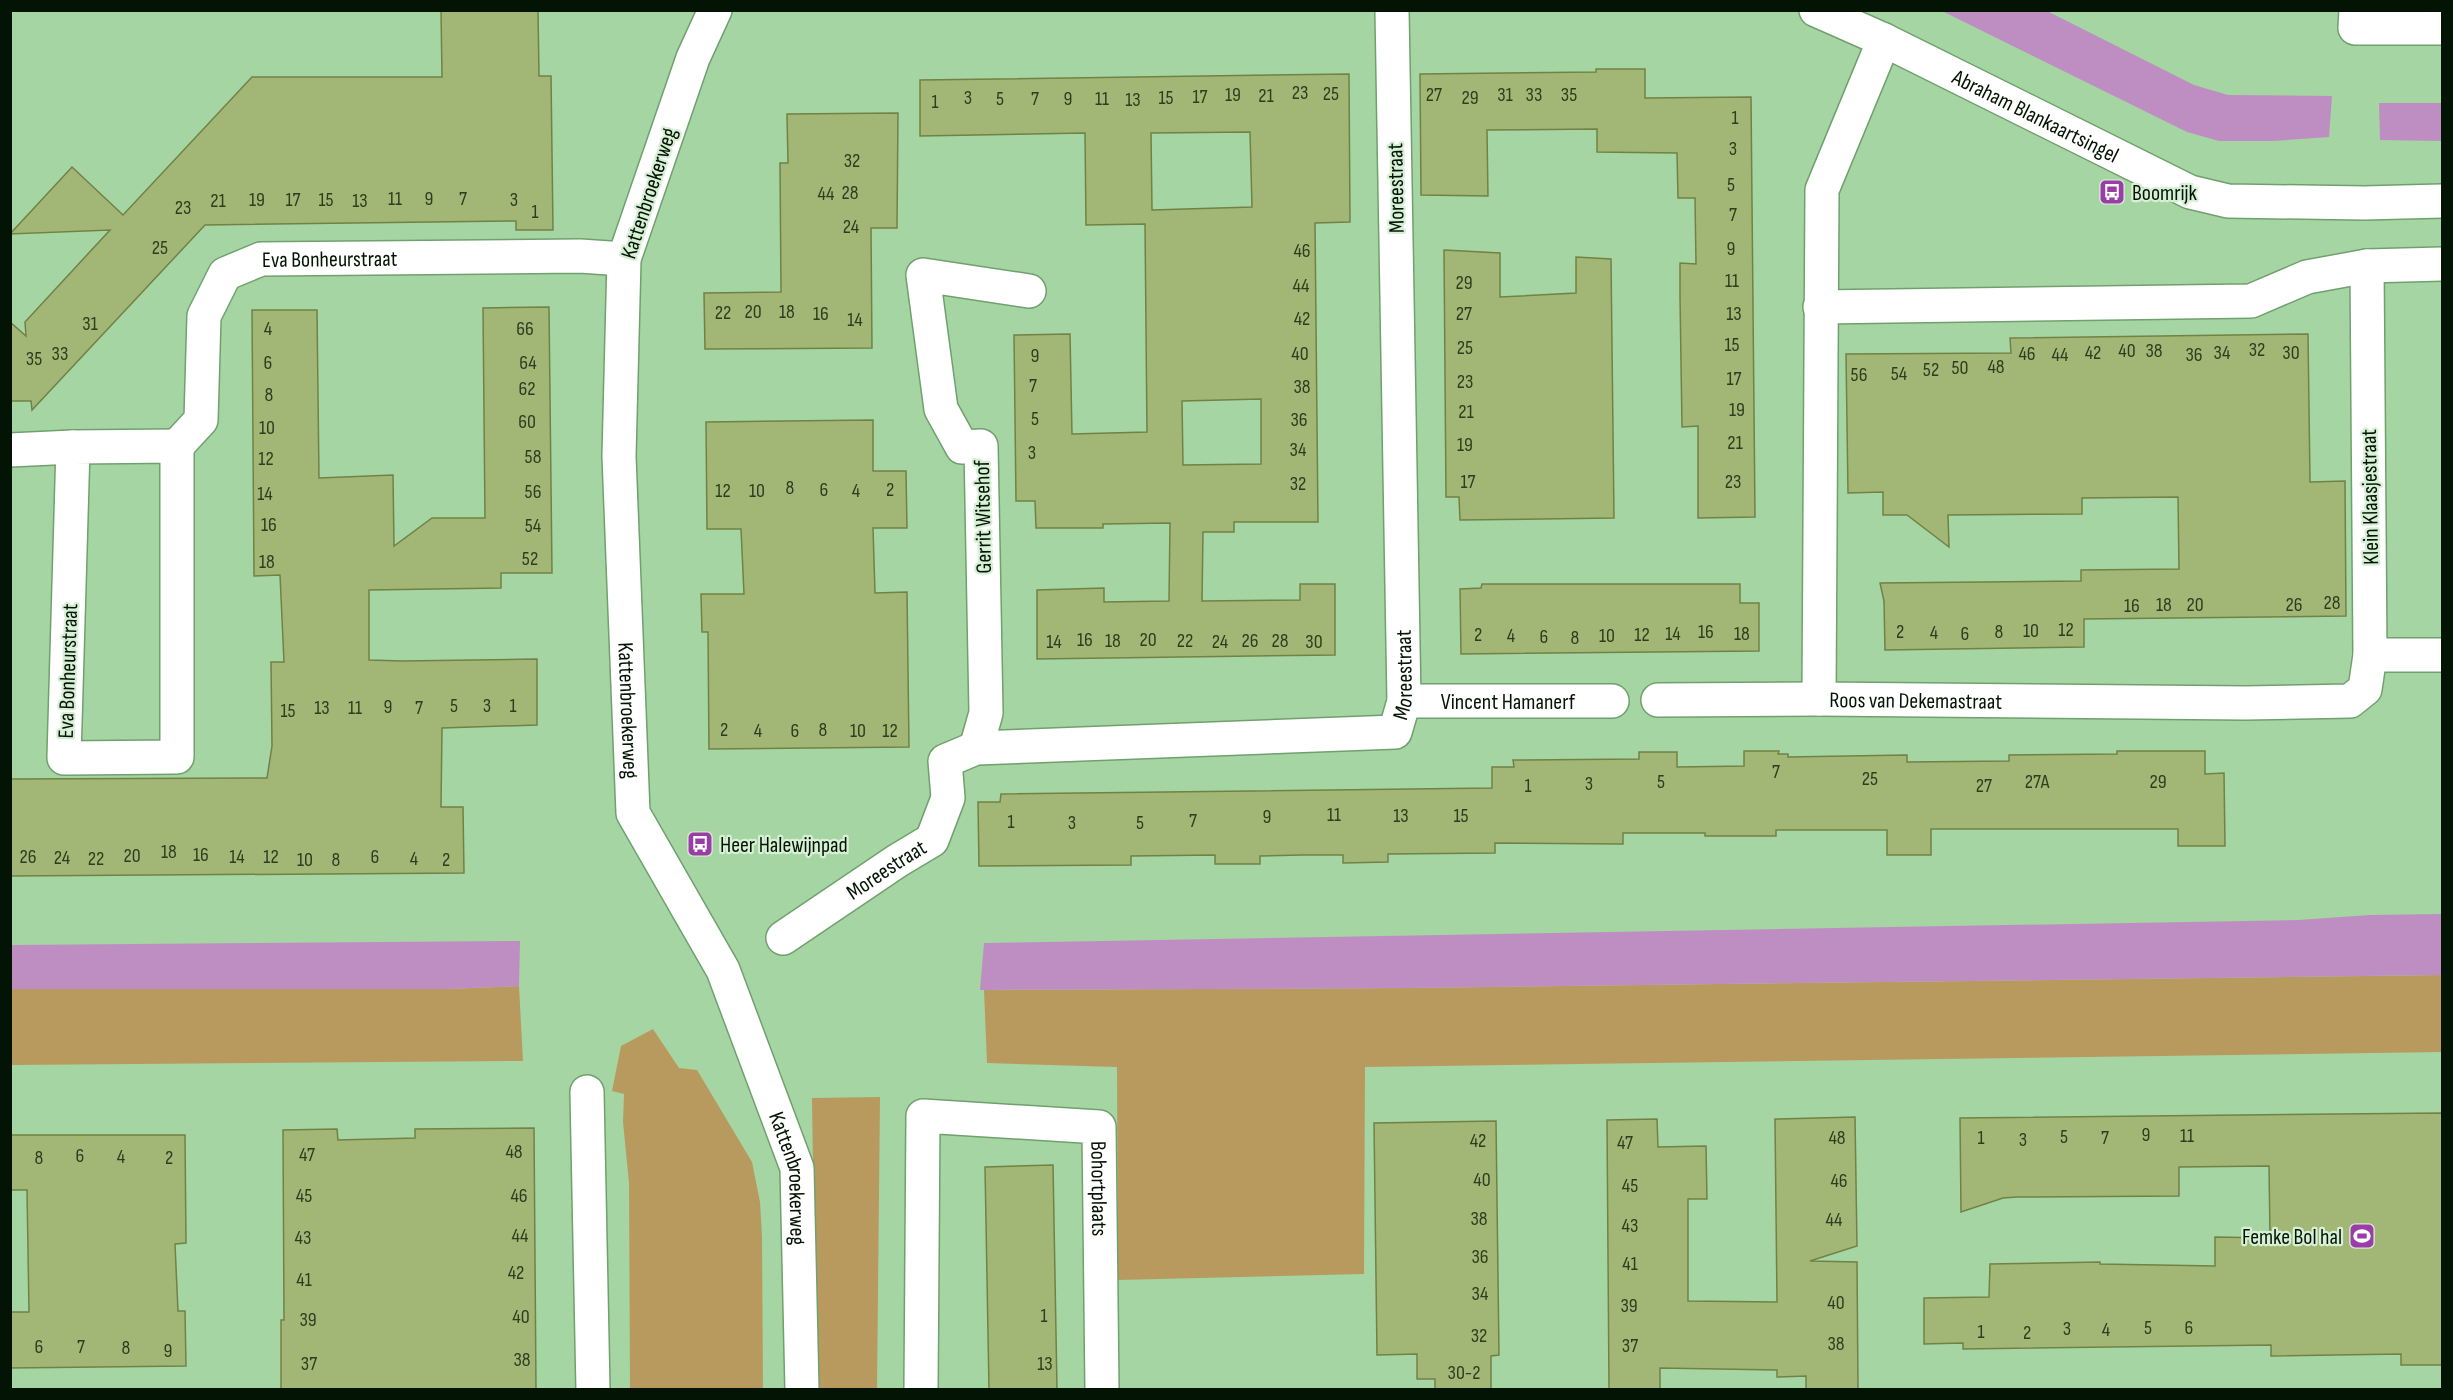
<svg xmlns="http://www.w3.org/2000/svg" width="2453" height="1400" font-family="'Sofia Sans Condensed',sans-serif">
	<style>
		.green { fill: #b89a5f }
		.water { fill: #be8ec3 }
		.building { fill: #a2b775; stroke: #708246; stroke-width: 1.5; fill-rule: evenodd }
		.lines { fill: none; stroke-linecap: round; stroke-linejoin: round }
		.minor-casing { stroke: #71a06f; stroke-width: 36 }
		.minor { stroke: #fff; stroke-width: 33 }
		.labels { text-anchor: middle; stroke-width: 4.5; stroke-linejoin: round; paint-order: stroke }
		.number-label { font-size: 20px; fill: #2c3d20 }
		.street-label { font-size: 22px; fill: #041404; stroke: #d7efd5 }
		.poi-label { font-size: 22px; fill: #041404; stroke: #d7efd5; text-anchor: start }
	</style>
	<rect width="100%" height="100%" fill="#a5d5a2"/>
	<!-- green -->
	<g class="green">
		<polygon points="2442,975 2442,1052 1365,1067 1364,1274 1118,1280 1117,1067 987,1063 984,990 1411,988"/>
		<polygon points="519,986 523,1061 11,1065 10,989 448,989"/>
		<polygon points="653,1029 679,1068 697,1070 752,1162 760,1202 762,1237 763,1389 630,1389 629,1183 623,1122 624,1094 612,1091 621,1046"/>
		<polygon points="880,1097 877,1389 816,1389 812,1098"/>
	</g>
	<!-- water -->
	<g class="water">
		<polygon points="1942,11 2047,11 2194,85 2228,95 2332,96 2329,137 2273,141 2219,141 2187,132"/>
		<polygon points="2379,103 2442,103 2442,141 2380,140"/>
		<polygon points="2442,914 2442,975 1411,988 980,990 984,943 2298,920 2370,915"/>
		<polygon points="520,941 519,986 448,989 11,989 11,945"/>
	</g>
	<!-- building -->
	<g class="building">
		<polygon points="441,10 538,10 539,76 551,76 553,230 516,230 516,221 205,225 32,410 31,401 10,401 10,322 26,336 25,322 110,230 10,234 72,167 123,215 252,77 442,77"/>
		<polygon points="1596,69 1645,69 1645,98 1751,97 1755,517 1698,518 1698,426 1682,427 1680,297 1680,263 1696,264 1695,198 1678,198 1677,153 1597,152 1597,129 1487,130 1488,196 1421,195 1420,74 1596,72"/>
		<path d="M 1349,74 L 1350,222 L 1315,223 L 1318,522 L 1234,522 L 1234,532 L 1203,532 L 1202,601 L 1300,600 L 1300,584 L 1335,584 L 1335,655 L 1037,659 L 1037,590 L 1104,588 L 1104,602 L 1169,601 L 1170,523 L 1103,524 L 1103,528 L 1036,528 L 1035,501 L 1016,501 L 1014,335 L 1070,334 L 1072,434 L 1147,432 L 1145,224 L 1086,225 L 1085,133 L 920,136 L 920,80 ZM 1250,132 L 1252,207 L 1152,210 L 1151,133 ZM 1261,399 L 1261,464 L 1183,465 L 1182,401 Z"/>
		<polygon points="898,113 897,228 871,228 872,348 705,349 704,293 781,292 780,163 788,163 787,114"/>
		<polygon points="1444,250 1500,253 1500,297 1576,293 1576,257 1611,259 1614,518 1460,520 1459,497 1446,497"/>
		<polygon points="549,307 552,573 501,573 501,588 369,590 369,660 402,661 537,659 537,725 442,728 441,807 463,807 464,873 10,876 10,779 267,778 272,746 271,662 284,662 280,575 254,576 252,310 317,310 319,478 393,475 394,546 432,518 485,518 483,308"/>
		<polygon points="2308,334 2310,482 2345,481 2346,616 2084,619 2084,647 1885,650 1884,601 1880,583 2081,581 2081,570 2179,569 2178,497 2082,498 2082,514 1948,515 1949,547 1907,515 1883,515 1883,492 1848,493 1846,354 2011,353 2010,338"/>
		<polygon points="873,420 873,471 906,471 907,528 873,528 875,593 907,592 909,747 709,749 708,632 702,632 701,594 744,594 741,529 707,529 706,422"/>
		<polygon points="1482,584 1740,584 1740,603 1759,603 1759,651 1461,654 1460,589 1481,588"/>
		<polygon points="1744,751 1779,751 1778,754 1788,754 1788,757 1907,755 1907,762 2009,761 2009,755 2117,754 2117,751 2205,751 2205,774 2224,773 2225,846 2178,846 2178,829 1931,829 1931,855 1887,855 1887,830 1776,830 1776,836 1705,836 1705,833 1623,833 1623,844 1495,843 1495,853 1388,854 1388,862 1343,863 1343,855 1301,855 1260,856 1260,864 1215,864 1215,855 1131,856 1131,865 979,866 978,802 1000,802 1001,794 1492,788 1492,767 1514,767 1513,760 1639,759 1639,752 1677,752 1677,767 1744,766"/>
		<polygon points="2442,1113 2442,1365 2401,1365 2401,1354 2271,1356 2271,1345 1963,1349 1963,1343 1924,1344 1924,1298 1989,1297 1990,1264 2100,1262 2100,1264 2215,1266 2215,1237 2270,1238 2269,1166 2179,1167 2179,1196 2017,1197 2003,1198 1961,1212 1960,1118"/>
		<polygon points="1855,1117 1857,1246 1810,1261 1857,1262 1858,1389 1806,1389 1806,1376 1777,1377 1777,1370 1660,1368 1660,1389 1609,1389 1607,1120 1657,1119 1658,1147 1706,1146 1707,1199 1688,1199 1688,1301 1777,1302 1775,1119"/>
		<polygon points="1496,1121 1499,1355 1491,1356 1491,1389 1435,1389 1435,1379 1417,1379 1417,1354 1377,1355 1374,1123"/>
		<polygon points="534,1128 536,1389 281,1389 281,1320 284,1320 283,1130 337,1129 338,1140 415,1138 415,1129"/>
		<polygon points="10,1135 185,1135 186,1243 175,1244 178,1311 185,1311 186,1366 10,1368 10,1312 29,1312 27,1190 10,1190"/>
		<polygon points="1053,1165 1057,1389 989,1389 985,1167"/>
	</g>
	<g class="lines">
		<!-- minor casing -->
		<g class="minor-casing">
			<g id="minor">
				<path id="s1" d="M 715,10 L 693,58 L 624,259 L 619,456 L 633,813 L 723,970 L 797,1168 L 802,1390"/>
				<path id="s2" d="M 1816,10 L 1884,40 L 2190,192 L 2228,201 L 2364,203 L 2442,201"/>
				<polyline points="2356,10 2355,28 2442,28"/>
				<path id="s3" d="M 1884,40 L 1822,190 L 1819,699 L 2246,703 L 2350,701 L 2365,689 L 2370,655 L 2367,266"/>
				<polyline points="1820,307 2251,301 2307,277 2367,266 2442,264"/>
				<polygon points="177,446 177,757 64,758 73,447"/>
				<path id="s4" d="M 177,446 L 201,420 L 204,316 L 225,274 L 261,259 L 580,256 L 624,259"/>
				<polyline points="10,450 73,447"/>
				<polyline points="2370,655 2442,655"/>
				<polyline points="1658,700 1819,699"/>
				<path id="s5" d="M 1404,701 L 1612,701"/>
				<polyline points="976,748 986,713 981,446 962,447 941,409 923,275 1029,291"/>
				<path id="s6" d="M 783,938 L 897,861 L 932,840 L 948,798 L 945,761 L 976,748 L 1395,732 L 1404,701 L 1392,10"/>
				<polyline points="587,1092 593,1390"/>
				<path id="s7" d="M 921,1390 L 923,1116 L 1099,1127 L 1102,1390"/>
			</g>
		</g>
		<!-- minor -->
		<use href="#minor" class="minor"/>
	</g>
	<!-- icons -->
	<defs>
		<g id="bus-square" transform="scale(1.35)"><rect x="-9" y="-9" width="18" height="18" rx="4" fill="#9b3da6" stroke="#d7efd5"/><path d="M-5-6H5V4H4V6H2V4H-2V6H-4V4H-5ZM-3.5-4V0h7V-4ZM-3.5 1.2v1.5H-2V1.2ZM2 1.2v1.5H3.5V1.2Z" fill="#fff"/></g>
		<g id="stadium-square" transform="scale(1.35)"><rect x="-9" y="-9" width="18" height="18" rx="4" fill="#9b3da6" stroke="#d7efd5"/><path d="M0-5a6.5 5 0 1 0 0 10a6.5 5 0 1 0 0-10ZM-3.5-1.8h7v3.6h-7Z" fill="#fff"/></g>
	</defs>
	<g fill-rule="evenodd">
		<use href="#bus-square" x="2112" y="192"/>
		<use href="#bus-square" x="700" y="844"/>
		<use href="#stadium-square" x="2362" y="1236"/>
	</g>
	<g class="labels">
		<!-- number labels -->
		<g class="number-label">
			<text x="1300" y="99">23</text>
			<text x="1331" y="100">25</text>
			<text x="1233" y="101">19</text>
			<text x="1434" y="101">27</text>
			<text x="1505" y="101">31</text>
			<text x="1534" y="101">33</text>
			<text x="1569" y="101">35</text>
			<text x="1266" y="102">21</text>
			<text x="1200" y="103">17</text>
			<text x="968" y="104">3</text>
			<text x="1166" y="104">15</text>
			<text x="1470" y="104">29</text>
			<text x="1000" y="105">5</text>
			<text x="1035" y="105">7</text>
			<text x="1068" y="105">9</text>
			<text x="1102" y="105">11</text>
			<text x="1133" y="106">13</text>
			<text x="935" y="108">1</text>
			<text x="1735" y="124">1</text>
			<text x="1733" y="155">3</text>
			<text x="852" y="167">32</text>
			<text x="1731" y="191">5</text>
			<text x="850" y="199">28</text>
			<text x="826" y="200">44</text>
			<text x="395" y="205">11</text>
			<text x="429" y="205">9</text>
			<text x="463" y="205">7</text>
			<text x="257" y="206">19</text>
			<text x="293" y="206">17</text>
			<text x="326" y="206">15</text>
			<text x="514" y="206">3</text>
			<text x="218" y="207">21</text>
			<text x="360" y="207">13</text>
			<text x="183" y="214">23</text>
			<text x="535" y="218">1</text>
			<text x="1733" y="221">7</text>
			<text x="851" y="233">24</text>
			<text x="160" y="254">25</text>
			<text x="1731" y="255">9</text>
			<text x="1302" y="257">46</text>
			<text x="1732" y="287">11</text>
			<text x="1464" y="289">29</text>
			<text x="1301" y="292">44</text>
			<text x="753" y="318">20</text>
			<text x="787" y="318">18</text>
			<text x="723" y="319">22</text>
			<text x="821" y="320">16</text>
			<text x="1464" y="320">27</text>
			<text x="1734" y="320">13</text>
			<text x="1302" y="325">42</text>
			<text x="855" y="326">14</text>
			<text x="90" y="330">31</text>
			<text x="268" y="335">4</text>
			<text x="525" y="335">66</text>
			<text x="1732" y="351">15</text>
			<text x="1465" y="354">25</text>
			<text x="2257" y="356">32</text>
			<text x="2127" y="357">40</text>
			<text x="2154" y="357">38</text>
			<text x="2093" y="359">42</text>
			<text x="2222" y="359">34</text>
			<text x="2291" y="359">30</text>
			<text x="60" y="360">33</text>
			<text x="1300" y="360">40</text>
			<text x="2027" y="360">46</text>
			<text x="2060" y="361">44</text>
			<text x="2194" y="361">36</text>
			<text x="1035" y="362">9</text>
			<text x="34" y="365">35</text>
			<text x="268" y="369">6</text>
			<text x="528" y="369">64</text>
			<text x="1996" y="373">48</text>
			<text x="1960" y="374">50</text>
			<text x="1931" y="376">52</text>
			<text x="1899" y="380">54</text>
			<text x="1859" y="381">56</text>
			<text x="1734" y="385">17</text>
			<text x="1465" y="388">23</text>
			<text x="1033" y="392">7</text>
			<text x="1302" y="393">38</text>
			<text x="527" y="395">62</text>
			<text x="269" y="401">8</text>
			<text x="1737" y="416">19</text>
			<text x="1466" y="418">21</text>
			<text x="1035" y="425">5</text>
			<text x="1299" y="426">36</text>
			<text x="527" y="428">60</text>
			<text x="267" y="434">10</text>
			<text x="1735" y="449">21</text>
			<text x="1465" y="451">19</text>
			<text x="1298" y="456">34</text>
			<text x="1032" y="459">3</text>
			<text x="533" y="463">58</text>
			<text x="266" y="465">12</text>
			<text x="1468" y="488">17</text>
			<text x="1733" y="488">23</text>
			<text x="1298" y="490">32</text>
			<text x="790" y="494">8</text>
			<text x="824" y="496">6</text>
			<text x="890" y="496">2</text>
			<text x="723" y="497">12</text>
			<text x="757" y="497">10</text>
			<text x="856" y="497">4</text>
			<text x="533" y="498">56</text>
			<text x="265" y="500">14</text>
			<text x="269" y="531">16</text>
			<text x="533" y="532">54</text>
			<text x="530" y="565">52</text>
			<text x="267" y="568">18</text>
			<text x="2332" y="609">28</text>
			<text x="2164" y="611">18</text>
			<text x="2195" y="611">20</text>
			<text x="2294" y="611">26</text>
			<text x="2132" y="612">16</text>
			<text x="2066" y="636">12</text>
			<text x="2031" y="637">10</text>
			<text x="1706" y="638">16</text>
			<text x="1900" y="638">2</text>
			<text x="1999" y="638">8</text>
			<text x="1934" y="639">4</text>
			<text x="1673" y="640">14</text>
			<text x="1742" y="640">18</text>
			<text x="1965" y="640">6</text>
			<text x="1478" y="641">2</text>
			<text x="1642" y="641">12</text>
			<text x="1511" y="642">4</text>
			<text x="1607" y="642">10</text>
			<text x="1544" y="643">6</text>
			<text x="1575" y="644">8</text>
			<text x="1085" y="646">16</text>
			<text x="1148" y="646">20</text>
			<text x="1113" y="647">18</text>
			<text x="1185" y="647">22</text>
			<text x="1250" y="647">26</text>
			<text x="1280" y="647">28</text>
			<text x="1054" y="648">14</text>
			<text x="1220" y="648">24</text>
			<text x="1314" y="648">30</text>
			<text x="454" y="712">5</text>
			<text x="487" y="712">3</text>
			<text x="513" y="712">1</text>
			<text x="388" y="713">9</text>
			<text x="322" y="714">13</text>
			<text x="355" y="714">11</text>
			<text x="419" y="714">7</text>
			<text x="288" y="717">15</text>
			<text x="724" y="736">2</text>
			<text x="823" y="736">8</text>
			<text x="758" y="737">4</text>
			<text x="795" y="737">6</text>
			<text x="858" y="737">10</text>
			<text x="890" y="737">12</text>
			<text x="1776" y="778">7</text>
			<text x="1870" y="785">25</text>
			<text x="1661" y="788">5</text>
			<text x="2037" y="788">27A</text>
			<text x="2158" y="788">29</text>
			<text x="1589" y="790">3</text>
			<text x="1528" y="792">1</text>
			<text x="1984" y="792">27</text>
			<text x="1334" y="821">11</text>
			<text x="1401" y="822">13</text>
			<text x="1461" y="822">15</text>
			<text x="1267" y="823">9</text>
			<text x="1193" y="827">7</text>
			<text x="1011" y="828">1</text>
			<text x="1072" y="829">3</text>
			<text x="1140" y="829">5</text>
			<text x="169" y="858">18</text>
			<text x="201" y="861">16</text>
			<text x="132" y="862">20</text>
			<text x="28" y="863">26</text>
			<text x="237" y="863">14</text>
			<text x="271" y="863">12</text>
			<text x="375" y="863">6</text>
			<text x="62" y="864">24</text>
			<text x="96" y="865">22</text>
			<text x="414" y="865">4</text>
			<text x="305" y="866">10</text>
			<text x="336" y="866">8</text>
			<text x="446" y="866">2</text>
			<text x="2146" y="1141">9</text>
			<text x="2187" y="1142">11</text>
			<text x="2064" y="1143">5</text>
			<text x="1837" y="1144">48</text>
			<text x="1981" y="1144">1</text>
			<text x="2105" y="1144">7</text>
			<text x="2023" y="1146">3</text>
			<text x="1478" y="1147">42</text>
			<text x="1625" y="1149">47</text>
			<text x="514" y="1158">48</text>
			<text x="307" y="1161">47</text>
			<text x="80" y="1162">6</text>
			<text x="121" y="1163">4</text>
			<text x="39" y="1164">8</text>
			<text x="169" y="1164">2</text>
			<text x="1482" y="1186">40</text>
			<text x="1839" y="1187">46</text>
			<text x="1630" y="1192">45</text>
			<text x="304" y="1202">45</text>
			<text x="519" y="1202">46</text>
			<text x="1479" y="1225">38</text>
			<text x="1834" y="1226">44</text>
			<text x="1630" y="1232">43</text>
			<text x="520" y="1242">44</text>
			<text x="303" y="1244">43</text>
			<text x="1480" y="1263">36</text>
			<text x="1630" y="1270">41</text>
			<text x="516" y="1279">42</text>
			<text x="304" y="1286">41</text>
			<text x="1480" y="1300">34</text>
			<text x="1836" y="1309">40</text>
			<text x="1629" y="1312">39</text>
			<text x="1044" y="1322">1</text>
			<text x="521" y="1323">40</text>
			<text x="308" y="1326">39</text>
			<text x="2148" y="1334">5</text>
			<text x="2189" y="1334">6</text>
			<text x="2067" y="1335">3</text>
			<text x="2106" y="1336">4</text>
			<text x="1981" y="1338">1</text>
			<text x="2027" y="1339">2</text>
			<text x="1479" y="1342">32</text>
			<text x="1836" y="1350">38</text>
			<text x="1630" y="1352">37</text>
			<text x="39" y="1353">6</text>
			<text x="81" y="1353">7</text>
			<text x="126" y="1354">8</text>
			<text x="168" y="1357">9</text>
			<text x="522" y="1366">38</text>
			<text x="309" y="1370">37</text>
			<text x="1045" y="1370">13</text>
			<text x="1464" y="1379">30-2</text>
		</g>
		<!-- street labels -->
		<g class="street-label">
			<text dy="8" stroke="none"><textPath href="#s2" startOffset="244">Abraham Blankaartsingel</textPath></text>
			<text transform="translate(1395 188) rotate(-91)" y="8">Moreestraat</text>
			<text transform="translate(648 193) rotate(-72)" y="8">Kattenbroekerweg</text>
			<text dy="8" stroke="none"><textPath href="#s4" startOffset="294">Eva Bonheurstraat</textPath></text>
			<text transform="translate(2369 497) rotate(-91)" y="8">Klein Klaasjestraat</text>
			<text transform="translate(982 517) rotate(-91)" y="8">Gerrit Witsehof</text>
			<text transform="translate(67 671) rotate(-88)" y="8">Eva Bonheurstraat</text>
			<text dy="8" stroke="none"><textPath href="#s6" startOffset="772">Moreestraat</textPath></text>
			<text dy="8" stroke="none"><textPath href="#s3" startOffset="768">Roos van Dekemastraat</textPath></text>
			<text dy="8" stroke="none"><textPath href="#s5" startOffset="104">Vincent Hamanerf</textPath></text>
			<text dy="8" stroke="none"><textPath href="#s1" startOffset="717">Kattenbroekerweg</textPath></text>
			<text dy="8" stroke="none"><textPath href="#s6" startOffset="124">Moreestraat</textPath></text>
			<text dy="8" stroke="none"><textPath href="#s1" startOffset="1221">Kattenbroekerweg</textPath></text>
			<text dy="8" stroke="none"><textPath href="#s7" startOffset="512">Bohortplaats</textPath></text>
		</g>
		<!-- poi labels -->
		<g class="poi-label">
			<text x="2132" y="200">Boomrijk</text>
			<text x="720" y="852">Heer Halewijnpad</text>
			<text x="2342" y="1244" text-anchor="end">Femke Bol hal</text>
		</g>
	</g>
	<!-- border -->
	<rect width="2453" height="1400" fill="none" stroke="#041404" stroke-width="24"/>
</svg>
